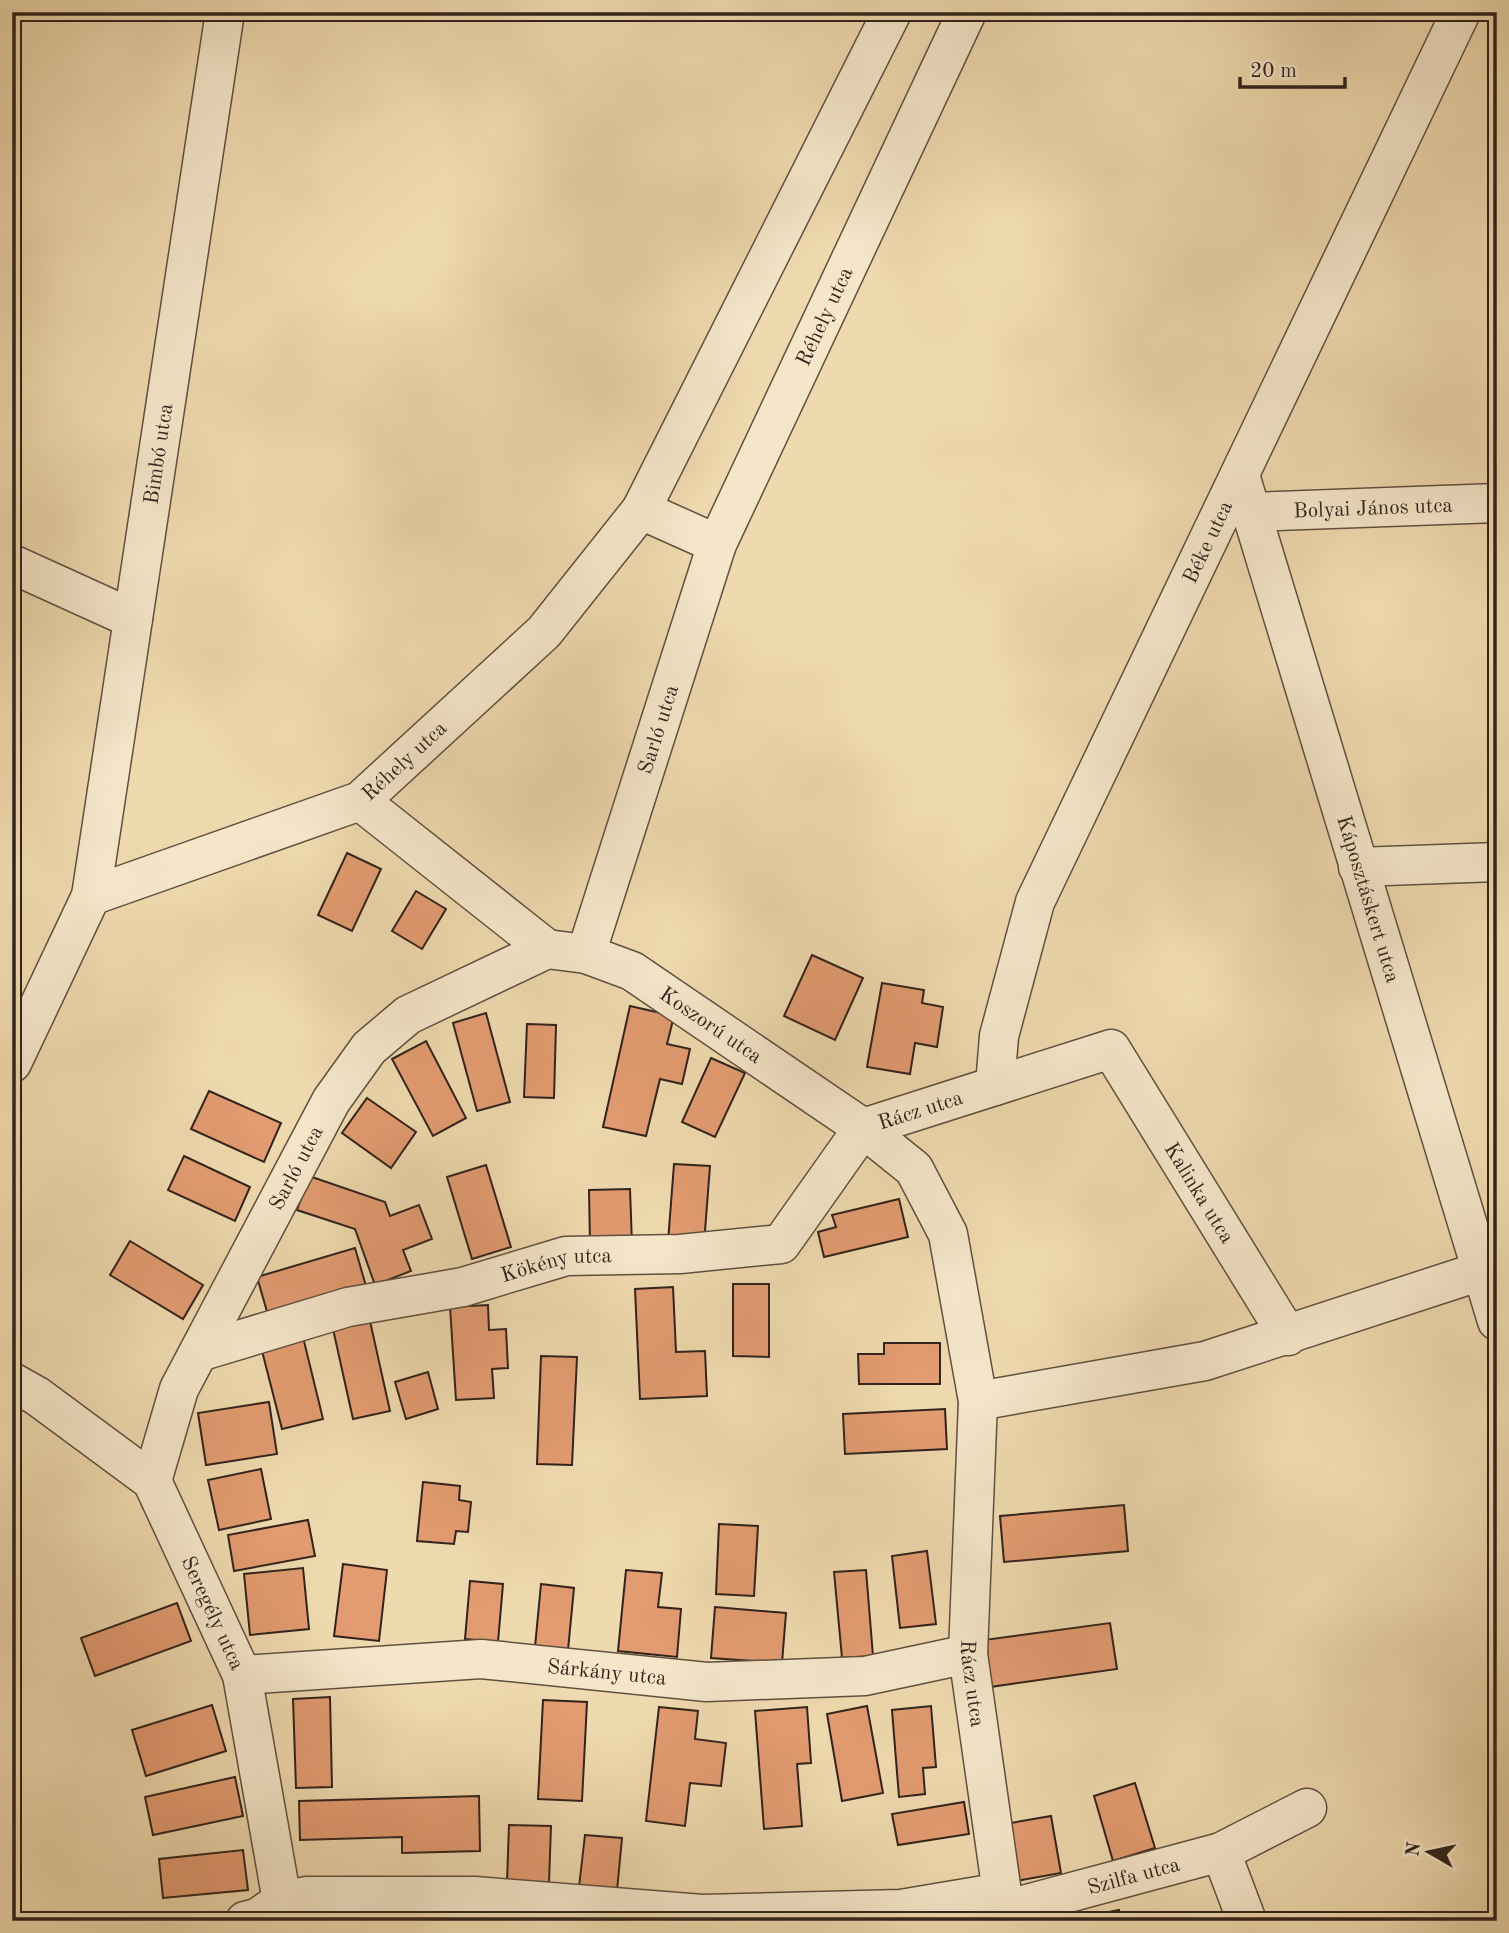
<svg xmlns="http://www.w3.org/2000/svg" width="1509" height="1933" font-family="'Old Standard TT',serif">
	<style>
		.building { fill: #e39b71; stroke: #31231c; stroke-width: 2 }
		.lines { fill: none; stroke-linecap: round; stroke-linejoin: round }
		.minor-casing { stroke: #605040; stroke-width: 41 }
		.minor { stroke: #f5e6ca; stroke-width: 38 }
		.labels { text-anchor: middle; stroke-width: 6; stroke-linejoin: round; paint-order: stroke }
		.street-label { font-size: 21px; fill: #31231c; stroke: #f5e6ca }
	</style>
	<rect width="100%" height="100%" fill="#efd9ae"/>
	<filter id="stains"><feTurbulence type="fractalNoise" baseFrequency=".00286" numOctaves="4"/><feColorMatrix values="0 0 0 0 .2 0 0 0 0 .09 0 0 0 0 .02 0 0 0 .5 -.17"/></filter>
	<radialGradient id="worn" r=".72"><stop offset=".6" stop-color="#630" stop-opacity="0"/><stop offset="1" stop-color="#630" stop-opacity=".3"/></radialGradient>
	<!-- building -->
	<g class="building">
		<polygon points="347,853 381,869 352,931 318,915"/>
		<polygon points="416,891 446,909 422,949 392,931"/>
		<polygon points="812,955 863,978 835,1040 784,1016"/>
		<polygon points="882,983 924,990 922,1003 943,1007 937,1047 915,1043 910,1074 867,1067"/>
		<polygon points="630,1006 674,1016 667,1044 690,1049 682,1084 660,1079 646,1136 603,1127"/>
		<polygon points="486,1013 510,1102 477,1111 453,1023"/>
		<polygon points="527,1024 556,1025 554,1098 524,1097"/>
		<polygon points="426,1041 466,1118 433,1136 392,1059"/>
		<polygon points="711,1058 745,1073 715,1137 682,1122"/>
		<polygon points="209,1091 281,1123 264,1162 191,1129"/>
		<polygon points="367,1098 416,1132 391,1168 342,1133"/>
		<polygon points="184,1156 250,1187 235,1221 168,1190"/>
		<polygon points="674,1164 710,1166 704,1244 668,1242"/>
		<polygon points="486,1165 511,1247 472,1259 447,1177"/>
		<polygon points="309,1176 385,1202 390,1216 419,1205 432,1239 403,1250 411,1271 375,1285 355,1229 297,1210"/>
		<polygon points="630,1189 632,1244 590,1244 589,1190"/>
		<polygon points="899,1199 908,1237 824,1257 818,1232 836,1227 832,1215"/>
		<polygon points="130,1241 203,1285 183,1319 110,1275"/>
		<polygon points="355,1248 366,1286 268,1315 257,1277"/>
		<polygon points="733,1284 769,1284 769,1357 733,1356"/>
		<polygon points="673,1287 676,1352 705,1351 707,1396 640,1399 635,1289"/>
		<polygon points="488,1305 489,1330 506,1329 508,1368 492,1369 494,1398 456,1400 450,1307"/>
		<polygon points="370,1321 390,1411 353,1419 333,1329"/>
		<polygon points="303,1337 323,1419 282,1429 261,1347"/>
		<polygon points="884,1343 940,1343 940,1384 859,1384 858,1354 884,1354"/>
		<polygon points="541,1356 577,1357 572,1465 537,1464"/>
		<polygon points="428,1372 438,1409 406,1419 395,1382"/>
		<polygon points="269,1402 277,1454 206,1465 198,1413"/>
		<polygon points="945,1409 947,1449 845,1454 843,1414"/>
		<polygon points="261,1469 271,1519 219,1530 208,1480"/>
		<polygon points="423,1482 460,1486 459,1500 471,1502 468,1532 456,1531 454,1544 417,1541"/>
		<polygon points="1124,1505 1128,1551 1004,1562 1000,1516"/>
		<polygon points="308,1520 315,1556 234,1571 228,1535"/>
		<polygon points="719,1524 758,1526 754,1596 716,1594"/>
		<polygon points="927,1551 936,1624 900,1628 892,1556"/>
		<polygon points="343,1564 387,1570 379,1641 334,1636"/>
		<polygon points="303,1568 309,1629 250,1635 244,1574"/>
		<polygon points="626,1570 662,1573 658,1607 681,1609 677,1657 618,1651"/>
		<polygon points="866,1570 873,1656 842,1658 834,1572"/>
		<polygon points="470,1581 503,1584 498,1642 465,1639"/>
		<polygon points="541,1584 574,1588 568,1650 535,1647"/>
		<polygon points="177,1603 191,1641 95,1676 81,1638"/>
		<polygon points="715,1607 786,1613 782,1663 711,1658"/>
		<polygon points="1110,1623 1117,1669 990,1687 984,1640"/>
		<polygon points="330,1697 332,1787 296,1788 293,1699"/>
		<polygon points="543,1700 587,1702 582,1801 538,1799"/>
		<polygon points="212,1705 226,1751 146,1776 132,1730"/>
		<polygon points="867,1706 883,1793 842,1801 827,1714"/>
		<polygon points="931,1706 936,1767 923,1768 925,1794 899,1797 892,1710"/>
		<polygon points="659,1707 698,1711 695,1739 726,1743 721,1786 690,1783 685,1826 646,1821"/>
		<polygon points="807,1707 811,1763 797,1764 802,1826 764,1829 755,1711"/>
		<polygon points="235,1777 243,1816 153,1835 145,1797"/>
		<polygon points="1135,1783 1155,1848 1113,1861 1094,1796"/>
		<polygon points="479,1796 480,1851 402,1853 402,1837 300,1840 299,1801"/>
		<polygon points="964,1802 969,1834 898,1845 892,1814"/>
		<polygon points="1051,1816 1061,1873 1016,1881 1005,1824"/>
		<polygon points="509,1825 551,1826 549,1883 507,1882"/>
		<polygon points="585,1835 622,1838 617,1891 579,1887"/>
		<polygon points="243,1850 248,1890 163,1898 159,1859"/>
		<polygon points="1119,1910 1121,1921 1064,1921"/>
		<polygon points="455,1912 499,1915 499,1921 454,1921"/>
		<polygon points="391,1915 391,1921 323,1921 323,1916"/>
		<polygon points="972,1916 972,1921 926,1921"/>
	</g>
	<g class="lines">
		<!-- minor casing -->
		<g class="minor-casing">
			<g id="minor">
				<path id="s1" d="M 1240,475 L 1497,1321"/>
				<polyline points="641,510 717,544"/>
				<path id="s2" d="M 1251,512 L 1497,503"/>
				<polyline points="12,564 133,619"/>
				<polyline points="360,801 547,949"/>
				<polyline points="1358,867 1497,862"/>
				<path id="s3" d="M 91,896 L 360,801 L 544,632 L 641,510 L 892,12"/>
				<path id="s4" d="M 547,949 L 586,954 L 632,971 L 863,1128 L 914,1169 L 948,1234 L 978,1401 L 968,1654 L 1006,1921"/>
				<path id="s5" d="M 586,954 L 717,544 L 967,12"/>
				<path id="s6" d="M 12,1063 L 91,896 L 225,12"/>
				<path id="s7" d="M 995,1086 L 999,1036 L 1035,902 L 1461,12"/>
				<path id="s8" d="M 863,1128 L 1111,1049 L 1288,1336"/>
				<path id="s9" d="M 199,1352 L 348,1307 L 463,1287 L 566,1256 L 680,1254 L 781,1244 L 863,1128"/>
				<path id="s10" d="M 12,1382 L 37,1396 L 152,1481 L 242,1675 L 282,1901 L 283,1921"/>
				<polyline points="978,1401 1205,1361 1481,1271"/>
				<path id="s11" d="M 152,1481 L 179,1389 L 331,1101 L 369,1048 L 408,1015 L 547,949"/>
				<path id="s12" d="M 242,1675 L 481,1659 L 707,1682 L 865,1676 L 968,1654"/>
				<polyline points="1221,1852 1247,1921"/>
				<path id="s13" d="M 1005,1910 L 1221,1852 L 1307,1808"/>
				<polyline points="245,1921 257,1918 282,1901 306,1896 475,1896 702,1914 901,1909 1002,1892"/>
			</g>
		</g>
		<!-- minor -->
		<use href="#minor" class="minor"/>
	</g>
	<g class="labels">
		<!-- street labels -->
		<g class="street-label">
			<text dy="7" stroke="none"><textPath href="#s5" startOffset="682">Réhely utca</textPath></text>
			<text dy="7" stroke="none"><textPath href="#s6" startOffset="632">Bimbó utca</textPath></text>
			<text dy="7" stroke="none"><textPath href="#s2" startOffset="122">Bolyai János utca</textPath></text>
			<text dy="7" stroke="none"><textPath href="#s7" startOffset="588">Béke utca</textPath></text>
			<text dy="7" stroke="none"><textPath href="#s5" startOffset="236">Sarló utca</textPath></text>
			<text dy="7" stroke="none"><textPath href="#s3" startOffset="345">Réhely utca</textPath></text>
			<text dy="7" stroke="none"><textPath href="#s1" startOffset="443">Káposztáskert utca</textPath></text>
			<text dy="7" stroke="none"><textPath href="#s4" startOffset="184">Koszorú utca</textPath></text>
			<text dy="7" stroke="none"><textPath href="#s8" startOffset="60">Rácz utca</textPath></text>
			<text dy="7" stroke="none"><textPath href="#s11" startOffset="346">Sarló utca</textPath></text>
			<text dy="7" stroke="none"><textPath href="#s8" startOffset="429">Kalinka utca</textPath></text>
			<text dy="7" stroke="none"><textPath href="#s9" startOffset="369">Kökény utca</textPath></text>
			<text dy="7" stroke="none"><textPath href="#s10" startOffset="317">Seregély utca</textPath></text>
			<text dy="7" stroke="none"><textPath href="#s12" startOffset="366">Sárkány utca</textPath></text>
			<text dy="7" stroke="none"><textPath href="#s4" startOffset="959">Rácz utca</textPath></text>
			<text dy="7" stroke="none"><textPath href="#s13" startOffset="133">Szilfa utca</textPath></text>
		</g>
	</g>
	<!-- margin -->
	<rect width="1509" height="1933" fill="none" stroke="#efd9ae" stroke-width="42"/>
	<rect x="14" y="14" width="1481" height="1905" fill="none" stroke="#31231c" stroke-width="3.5"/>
	<rect x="21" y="21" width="1467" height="1891" fill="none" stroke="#31231c" stroke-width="2"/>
	<!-- north arrow -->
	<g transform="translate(1429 1852) rotate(279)" stroke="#f5e6ca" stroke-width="5" paint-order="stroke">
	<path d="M0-5L12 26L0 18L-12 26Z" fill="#31231c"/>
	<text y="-10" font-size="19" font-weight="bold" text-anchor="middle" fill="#31231c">N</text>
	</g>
	<!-- scale -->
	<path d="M1240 77v10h105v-10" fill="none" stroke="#31231c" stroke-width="3.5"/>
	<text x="1250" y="77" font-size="21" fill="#31231c" stroke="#f5e6ca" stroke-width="5" paint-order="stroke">20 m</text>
	<rect width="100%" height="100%" filter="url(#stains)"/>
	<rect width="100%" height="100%" fill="url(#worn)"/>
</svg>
